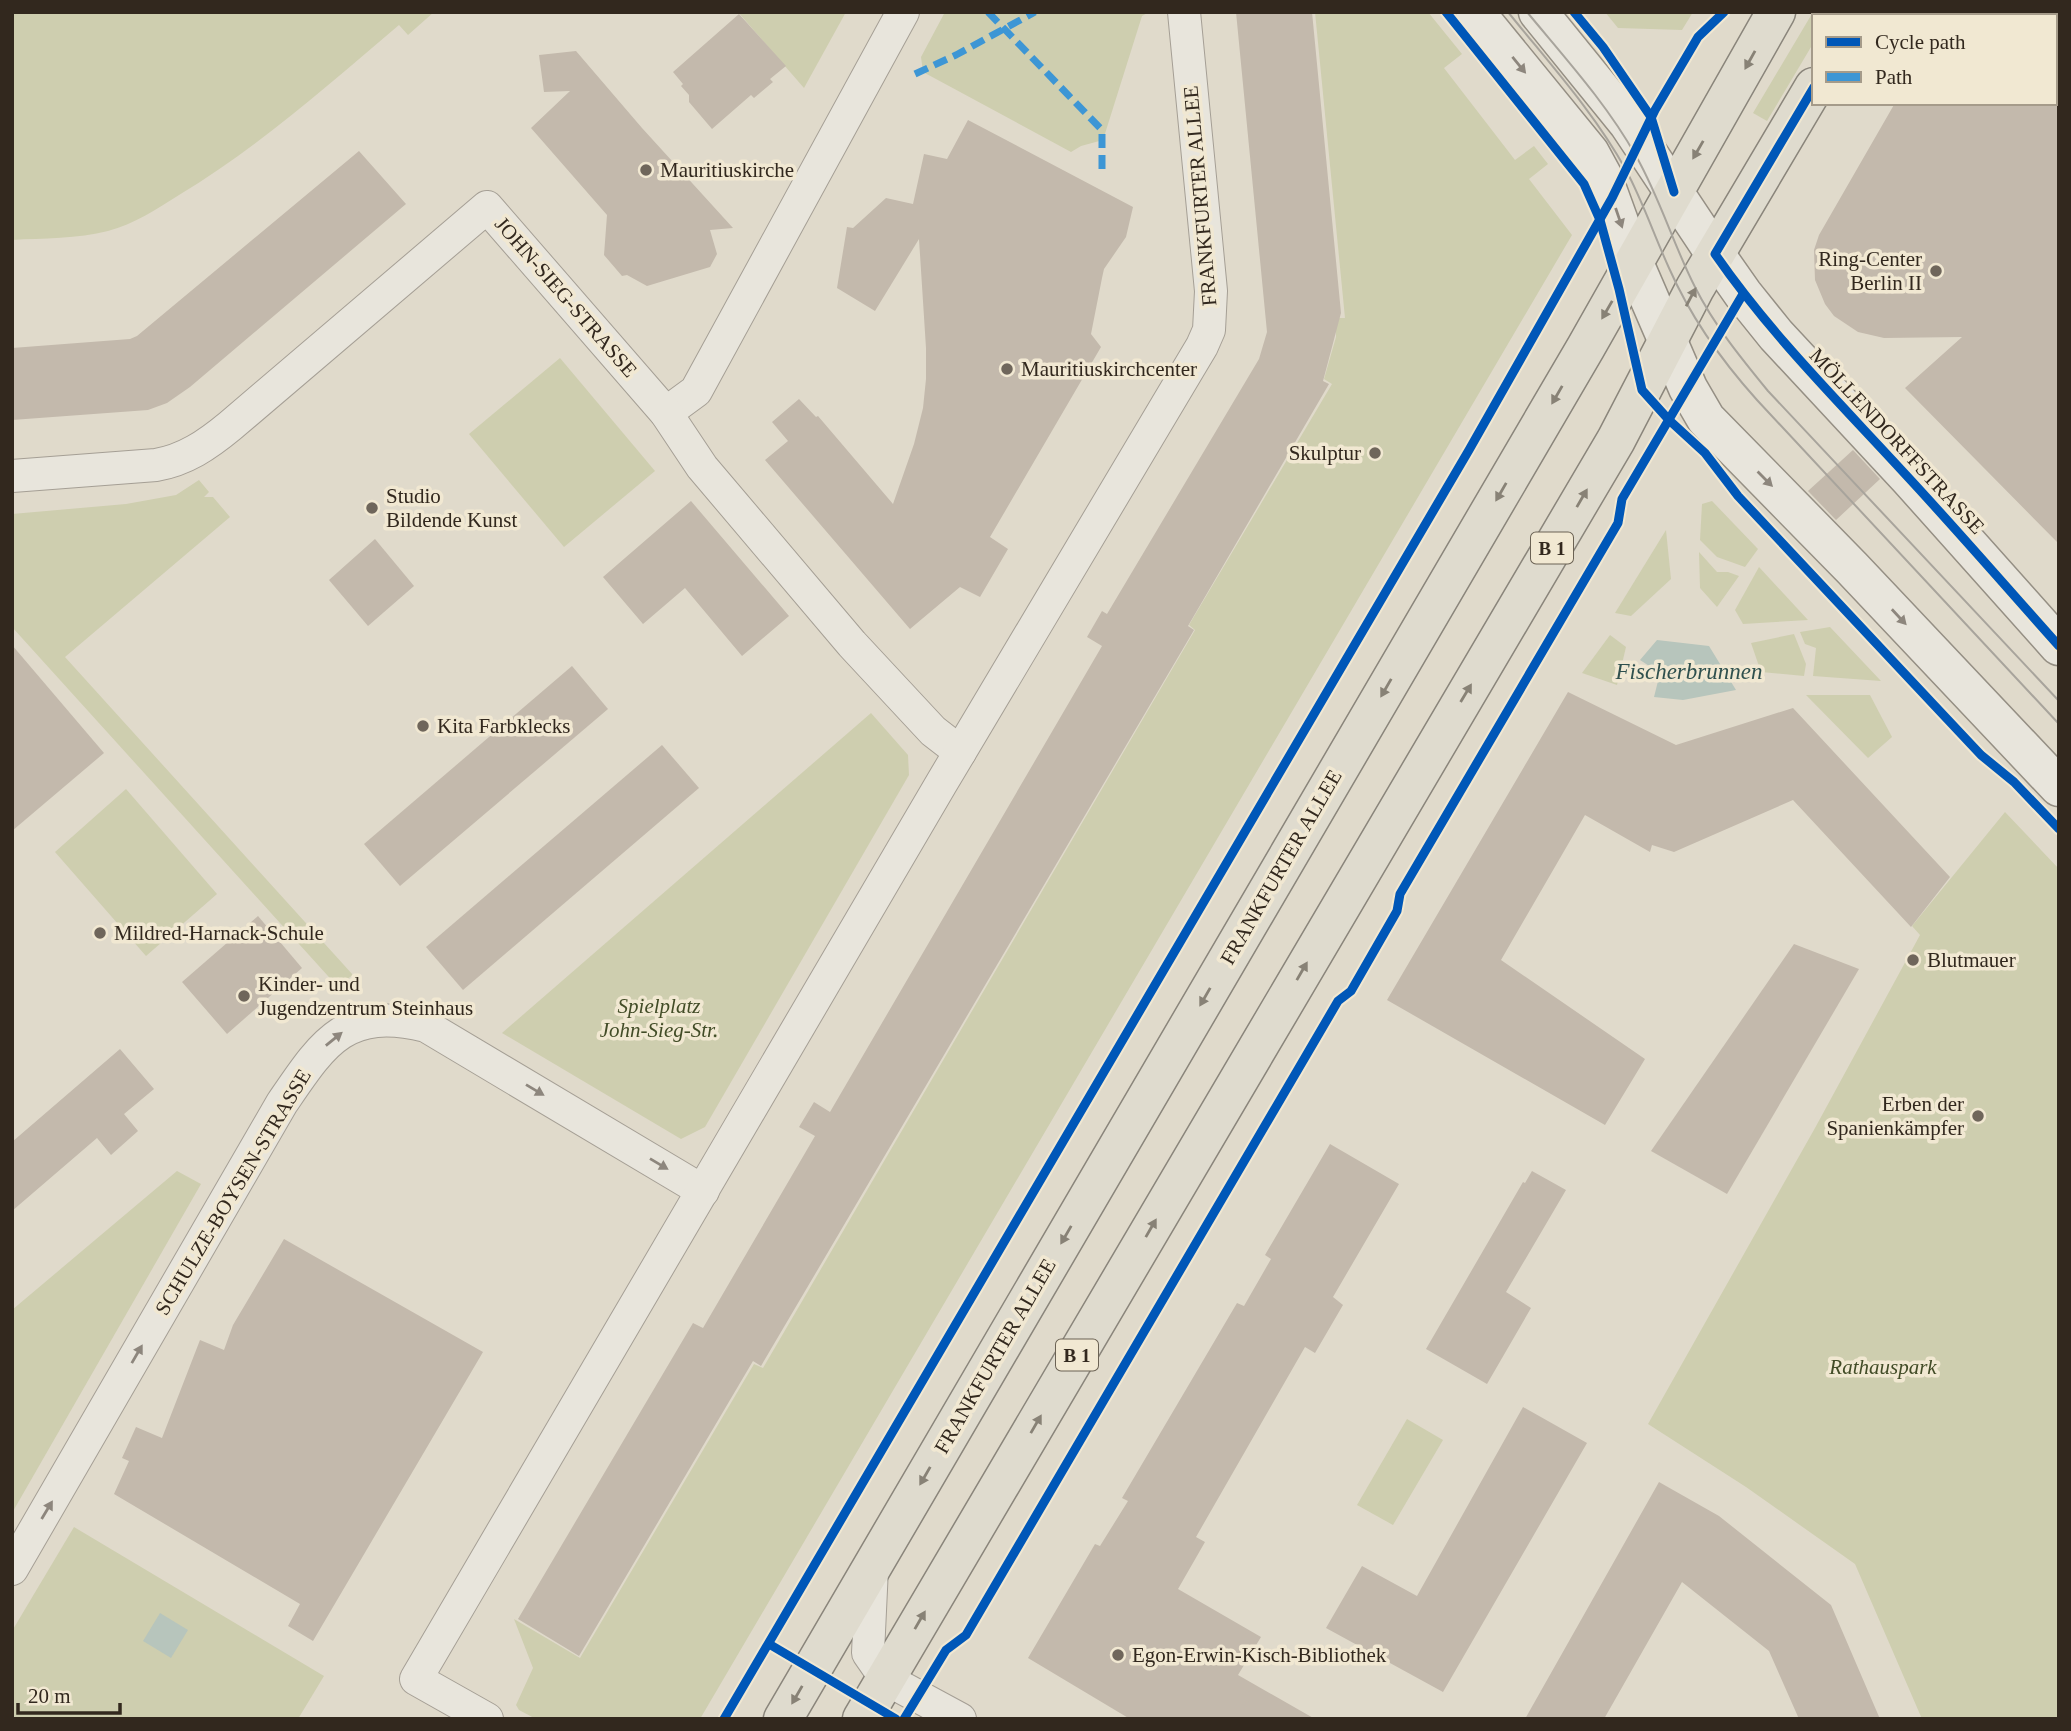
<svg xmlns="http://www.w3.org/2000/svg" width="2071" height="1731" font-family="'Times New Roman',serif">
	<style>
		.green { fill: #ceceaf }
		.water { fill: #b7c5bc }
		.building { fill: #c3b9ac }
		.lines { fill: none; stroke-linecap: round; stroke-linejoin: round }
		.street-casing { stroke: #a59f95; stroke-width: 34 }
		.secondary-casing { stroke: #958f84; stroke-width: 41 }
		.primary-casing { stroke: #8a857b; stroke-width: 41 }
		.street { stroke: #e8e5dc; stroke-width: 32 }
		.secondary { stroke: #e8e5dc; stroke-width: 38 }
		.primary { stroke: #dfdbce; stroke-width: 38 }
		.tram { stroke: #a8a49c; stroke-width: 2 }
		.quiet { stroke: #3d96d5; stroke-width: 7; stroke-dasharray: 14 7; stroke-linecap: butt }
		.cycleway-casing { stroke: #f1e8d2; stroke-width: 13 }
		.cycleway { stroke: #0057b8; stroke-width: 9 }
		.oneway { fill: #888276 }
		.oneway2 { fill: #8d867d }
		.poi-dot { fill: #6f665b; stroke: #f1e8d2; stroke-width: 2.5 }
		.labels { text-anchor: middle; stroke-width: 7; stroke-linejoin: round; paint-order: stroke }
		.shield { fill: #f1e8d2; stroke: #6b6254; stroke-width: 2 }
		.shield-label { font-size: 19px; font-weight: bold; fill: #32281e }
		.poi-label { font-size: 21px; fill: #32281e; stroke: #f1e8d2; text-anchor: start }
		.street-label { font-size: 21px; fill: #32281e; stroke: #f1e8d2 }
		.park-label { font-size: 21px; font-style: italic; fill: #424c27; stroke: #f1e8d2 }
		.water-label { font-size: 23px; font-style: italic; fill: #2f504e; stroke: #f1e8d2 }
	</style>
	<rect width="100%" height="100%" fill="#e0dacb"/>
	<!-- green -->
	<g class="green">
		<path d="M 12,12 L 434,12 L 408,35 L 399,25 C 328,85 259,147 179,195 C 157,209 134,224 108,231 C 78,239 43,238 12,240 Z"/>
		<polygon points="738,12 846,12 804,88"/>
		<polygon points="945,12 1149,12 1142,16 1103,140 1081,146 1071,152 923,72 921,57"/>
		<polygon points="1315,12 1428,12 1462,54 1444,68 1515,160 1534,146 1548,164 1529,179 1572,235 700,1719 536,1719 519,1710 516,1705 533,1668 514,1619 580,1658 754,1364 763,1368 1195,630 1189,625 1332,384 1324,379 1336,337 1336,318 1345,318"/>
		<polygon points="1605,12 1693,12 1682,30 1618,28"/>
		<polygon points="1813,12 1831,12 1829,16 1814,16 1814,42 1767,121 1753,113"/>
		<polygon points="560,358 655,471 564,547 469,434"/>
		<polygon points="199,480 209,492 204,497 213,497 230,517 65,657 353,975 337,986 12,627 12,514 126,504 176,495"/>
		<polygon points="1712,501 1758,549 1745,567 1717,557 1700,540 1702,504"/>
		<polygon points="1666,530 1671,579 1631,616 1615,613"/>
		<polygon points="1699,552 1717,572 1728,572 1739,576 1717,607 1700,588"/>
		<polygon points="1759,567 1808,620 1743,624 1735,610"/>
		<polygon points="1830,627 1881,681 1813,676 1816,648 1805,644 1800,632"/>
		<polygon points="1794,634 1806,664 1804,676 1761,672 1751,643"/>
		<polygon points="1610,635 1626,647 1617,685 1582,673"/>
		<polygon points="1806,695 1870,695 1892,737 1868,758"/>
		<polygon points="871,713 908,755 909,775 705,1127 681,1139 502,1033"/>
		<polygon points="126,789 217,894 146,956 55,852"/>
		<polygon points="2005,812 2059,869 2059,1719 1922,1719 1855,1564 1746,1487 1648,1424 1815,1128 1920,935 1912,926"/>
		<polygon points="177,1171 201,1184 12,1513 12,1310"/>
		<polygon points="1407,1419 1443,1440 1393,1525 1357,1505"/>
		<polygon points="74,1527 324,1676 298,1719 12,1719 12,1631"/>
	</g>
	<!-- water -->
	<g class="water">
		<polygon points="1657,640 1709,646 1736,690 1683,700 1654,697 1660,673 1640,660"/>
		<polygon points="160,1613 188,1630 171,1658 143,1641"/>
	</g>
	<!-- building -->
	<g class="building">
		<polygon points="1236,12 1312,12 1341,313 1323,381 1329,384 1188,626 1194,630 761,1366 753,1361 579,1656 518,1619 693,1323 703,1328 815,1136 799,1127 814,1102 830,1112 1102,646 1087,637 1102,611 1107,614 1259,359 1267,332"/>
		<polygon points="739,14 786,66 770,79 773,82 754,98 751,95 712,129 689,102 689,95 681,86 683,84 673,72"/>
		<polygon points="576,51 642,128 733,228 710,230 717,254 710,267 647,286 627,275 622,276 604,255 607,215 531,128 570,91 544,92 539,55"/>
		<polygon points="1895,103 2059,103 2059,544 1905,388 1962,337 1884,338 1858,332 1834,316 1825,304 1815,280 1814,250 1819,235"/>
		<polygon points="968,120 1133,207 1126,237 1104,269 1102,278 1091,334 1101,347 990,537 1008,549 980,597 960,587 910,629 765,460 788,441 772,422 799,399 816,417 818,416 893,504 914,444 923,408 926,379 926,348 919,239 875,311 837,288 847,227 853,228 886,198 913,204 924,154 947,159"/>
		<polygon points="359,151 406,204 190,387 167,403 148,410 12,420 12,348 130,339 137,336"/>
		<polygon points="1853,450 1880,479 1836,520 1808,491"/>
		<polygon points="691,501 789,616 742,656 685,588 643,624 603,577"/>
		<polygon points="375,539 414,586 368,626 329,580"/>
		<polygon points="12,645 104,753 12,831"/>
		<polygon points="572,666 608,709 400,886 364,844"/>
		<polygon points="1568,692 1676,745 1793,708 1950,877 1911,927 1793,800 1674,852 1652,845 1650,852 1585,815 1501,960 1645,1059 1605,1125 1387,1000"/>
		<polygon points="662,745 699,788 463,990 426,947"/>
		<polygon points="258,916 302,968 227,1034 182,982"/>
		<polygon points="1794,944 1859,969 1727,1194 1651,1151"/>
		<polygon points="120,1049 154,1089 124,1114 138,1131 111,1155 97,1138 12,1211 12,1142"/>
		<polygon points="1330,1144 1399,1184 1333,1297 1343,1305 1315,1353 1305,1347 1196,1537 1205,1542 1178,1589 1261,1637 1238,1675 1315,1719 1130,1719 1028,1658 1095,1544 1100,1546 1128,1501 1122,1498 1237,1303 1244,1306 1271,1259 1265,1255"/>
		<polygon points="1532,1171 1566,1190 1506,1292 1531,1308 1487,1384 1426,1349 1523,1182 1525,1183"/>
		<polygon points="284,1239 483,1352 313,1641 288,1626 300,1604 114,1494 129,1461 122,1458 136,1427 162,1438 200,1340 224,1350 233,1325"/>
		<polygon points="1523,1407 1587,1443 1443,1692 1326,1628 1362,1566 1417,1596"/>
		<polygon points="1659,1482 1719,1516 1831,1605 1880,1719 1799,1719 1769,1651 1682,1582 1604,1719 1525,1719"/>
	</g>
	<g class="lines">
		<!-- street casing -->
		<g class="street-casing">
			<g id="street">
				<polyline points="666,413 696,391 903,12"/>
				<path d="M 12,476 L 156,465 C 185,460 207,445 230,426 L 487,207 L 666,413 L 702,467 L 852,644 L 933,731 L 960,752"/>
				<polyline points="872,1568 868,1653 886,1679 960,1719"/>
				<path d="M 12,1569 L 282,1103 C 323,1043 345,1006 426,1026 L 703,1191"/>
				<polyline points="487,1719 416,1679 941,784 1202,346 1209,330 1211,291 1184,12"/>
			</g>
		</g>
		<!-- secondary casing -->
		<g class="secondary-casing">
			<g id="secondary">
				<polyline points="1475,12 1590,153 1602,175 1634,263 1688,388 1706,419 1852,568 2059,787"/>
				<polyline points="1538,12 1628,123 1715,254 1743,294 1776,335 1909,478 2059,646"/>
			</g>
		</g>
		<!-- primary casing -->
		<g class="primary-casing">
			<g id="primary">
				<polyline points="1855,16 1857,12"/>
				<polyline points="783,1719 1586,347 1776,12"/>
				<polyline points="862,1719 1616,440 1695,288 1814,87"/>
			</g>
		</g>
		<!-- street -->
		<use href="#street" class="street"/>
		<!-- secondary -->
		<use href="#secondary" class="secondary"/>
		<!-- primary -->
		<use href="#primary" class="primary"/>
		<!-- tram -->
		<g class="tram">
			<path d="M 1508,12 C 1549,63 1594,112 1626,170 C 1643,202 1654,235 1669,268 C 1691,318 1721,360 1757,400 L 2059,724"/>
			<path d="M 1527,12 C 1565,58 1607,104 1636,156 C 1660,198 1673,244 1695,287 C 1714,325 1741,358 1768,391 L 2059,701"/>
		</g>
		<!-- quiet -->
		<g class="quiet">
			<polyline points="988,12 1102,130 1102,176"/>
			<polyline points="915,74 956,55 1035,12"/>
		</g>
		<!-- cycleway casing -->
		<g class="cycleway-casing">
			<g id="cycleway">
				<polyline points="1446,12 1584,184 1600,220 1619,289 1642,390 1669,420 1705,453 1738,496 1934,705 1981,755 2014,782 2059,829"/>
				<polyline points="1574,12 1603,47 1651,117 1674,192"/>
				<path d="M 1814,87 L 1715,254 C 1771,335 1840,403 1906,475 C 1958,531 2008,589 2059,646"/>
				<polyline points="769,1644 896,1719"/>
				<polyline points="724,1719 1469,450 1612,198 1655,110 1698,37 1724,12"/>
				<polyline points="904,1719 946,1650 966,1635 1307,1054 1338,1001 1351,991 1397,911 1400,894 1618,523 1622,499 1743,294"/>
			</g>
		</g>
		<!-- cycleway -->
		<use href="#cycleway" class="cycleway"/>
	</g>
	<!-- one-way arrows -->
	<defs><path id="oneway-solid" d="M-6-.8H1V-3.2L6.5 0L1 3.2V.8H-6Z" transform="scale(1.75)"/></defs>
	<g class="oneway">
		<use href="#oneway-solid" transform="translate(1750 60) rotate(119)"/>
		<use href="#oneway-solid" transform="translate(1698 150) rotate(120)"/>
		<use href="#oneway-solid" transform="translate(1691 297) rotate(-62)"/>
		<use href="#oneway-solid" transform="translate(1607 310) rotate(120)"/>
		<use href="#oneway-solid" transform="translate(1557 395) rotate(120)"/>
		<use href="#oneway-solid" transform="translate(1501 492) rotate(120)"/>
		<use href="#oneway-solid" transform="translate(1582 498) rotate(-60)"/>
		<use href="#oneway-solid" transform="translate(1386 688) rotate(120)"/>
		<use href="#oneway-solid" transform="translate(1466 693) rotate(-59)"/>
		<use href="#oneway-solid" transform="translate(1302 971) rotate(-60)"/>
		<use href="#oneway-solid" transform="translate(1205 997) rotate(120)"/>
		<use href="#oneway-solid" transform="translate(1151 1228) rotate(-60)"/>
		<use href="#oneway-solid" transform="translate(1066 1235) rotate(120)"/>
		<use href="#oneway-solid" transform="translate(1036 1424) rotate(-60)"/>
		<use href="#oneway-solid" transform="translate(925 1476) rotate(120)"/>
		<use href="#oneway-solid" transform="translate(920 1620) rotate(-60)"/>
		<use href="#oneway-solid" transform="translate(797 1695) rotate(120)"/>
	</g>
	<g class="oneway2">
		<use href="#oneway-solid" transform="translate(1519 65) rotate(51)"/>
		<use href="#oneway-solid" transform="translate(1619 218) rotate(71)"/>
		<use href="#oneway-solid" transform="translate(1765 479) rotate(45)"/>
		<use href="#oneway-solid" transform="translate(1899 617) rotate(47)"/>
		<use href="#oneway-solid" transform="translate(334 1039) rotate(-39)"/>
		<use href="#oneway-solid" transform="translate(535 1090) rotate(31)"/>
		<use href="#oneway-solid" transform="translate(659 1164) rotate(31)"/>
		<use href="#oneway-solid" transform="translate(137 1354) rotate(-60)"/>
		<use href="#oneway-solid" transform="translate(47 1510) rotate(-59)"/>
	</g>
	<!-- markers -->
	<g class="poi-dot">
		<circle cx="646" cy="170" r="7"/>
		<circle cx="1936" cy="271" r="7"/>
		<circle cx="1007" cy="369" r="7"/>
		<circle cx="1375" cy="453" r="7"/>
		<circle cx="372" cy="508" r="7"/>
		<circle cx="423" cy="726" r="7"/>
		<circle cx="100" cy="933" r="7"/>
		<circle cx="1913" cy="960" r="7"/>
		<circle cx="244" cy="996" r="7"/>
		<circle cx="1978" cy="1116" r="7"/>
		<circle cx="1118" cy="1655" r="7"/>
	</g>
	<g class="labels">
		<!-- shield labels -->
		<g class="shield">
			<rect x="1531" y="532.5" width="42" height="31" rx="5"/>
			<rect x="1056" y="1339.5" width="42" height="31" rx="5"/>
		</g>
		<g class="shield-label">
			<text x="1552" y="555">B 1</text>
			<text x="1077" y="1362">B 1</text>
		</g>
		<!-- poi labels -->
		<g class="poi-label">
			<text x="660" y="177">Mauritiuskirche</text>
			<text x="1922" y="266" text-anchor="end">Ring-Center<tspan x="1922" dy="24">Berlin II</tspan></text>
			<text x="1021" y="376">Mauritiuskirchcenter</text>
			<text x="1361" y="460" text-anchor="end">Skulptur</text>
			<text x="386" y="503">Studio<tspan x="386" dy="24">Bildende Kunst</tspan></text>
			<text x="437" y="733">Kita Farbklecks</text>
			<text x="114" y="940">Mildred-Harnack-Schule</text>
			<text x="1927" y="967">Blutmauer</text>
			<text x="258" y="991">Kinder- und<tspan x="258" dy="24">Jugendzentrum Steinhaus</tspan></text>
			<text x="1964" y="1111" text-anchor="end">Erben der<tspan x="1964" dy="24">Spanienkämpfer</tspan></text>
			<text x="1132" y="1662">Egon-Erwin-Kisch-Bibliothek</text>
		</g>
		<!-- street labels -->
		<g class="street-label">
			<text transform="translate(1200 196) rotate(-95)" y="7">FRANKFURTER ALLEE</text>
			<text transform="translate(566 297) rotate(49)" y="7">JOHN-SIEG-STRASSE</text>
			<text transform="translate(1897 441) rotate(47)" y="7">MÖLLENDORFFSTRASSE</text>
			<text transform="translate(1281 867) rotate(-60)" y="7">FRANKFURTER ALLEE</text>
			<text transform="translate(233 1192) rotate(-59)" y="7">SCHULZE-BOYSEN-STRASSE</text>
			<text transform="translate(995 1356) rotate(-60)" y="7">FRANKFURTER ALLEE</text>
		</g>
		<!-- park labels -->
		<g class="park-label">
			<text x="659" y="1013">Spielplatz<tspan x="659" dy="24">John-Sieg-Str.</tspan></text>
			<text x="1883" y="1374">Rathauspark</text>
		</g>
		<!-- water labels -->
		<g class="water-label">
			<text x="1689" y="679">Fischerbrunnen</text>
		</g>
	</g>
	<!-- border -->
	<rect width="2071" height="1731" fill="none" stroke="#32281e" stroke-width="28"/>
	<!-- legend -->
	<rect x="1812" y="14" width="245" height="91" fill="#f1e8d2" stroke="#a59b8a" stroke-width="2"/>
	<rect x="1826" y="37" width="35" height="10" fill="#0057b8" stroke="#a59b8a" stroke-width="2"/>
	<text x="1875" y="49" font-size="21" fill="#32281e">Cycle path</text>
	<rect x="1826" y="72" width="35" height="10" fill="#3d96d5" stroke="#a59b8a" stroke-width="2"/>
	<text x="1875" y="84" font-size="21" fill="#32281e">Path</text>
	<!-- scale -->
	<path d="M18 1703v10h102v-10" fill="none" stroke="#32281e" stroke-width="3.5"/>
	<text x="28" y="1703" font-size="21" fill="#32281e" stroke="#f1e8d2" stroke-width="5" paint-order="stroke">20 m</text>
</svg>
